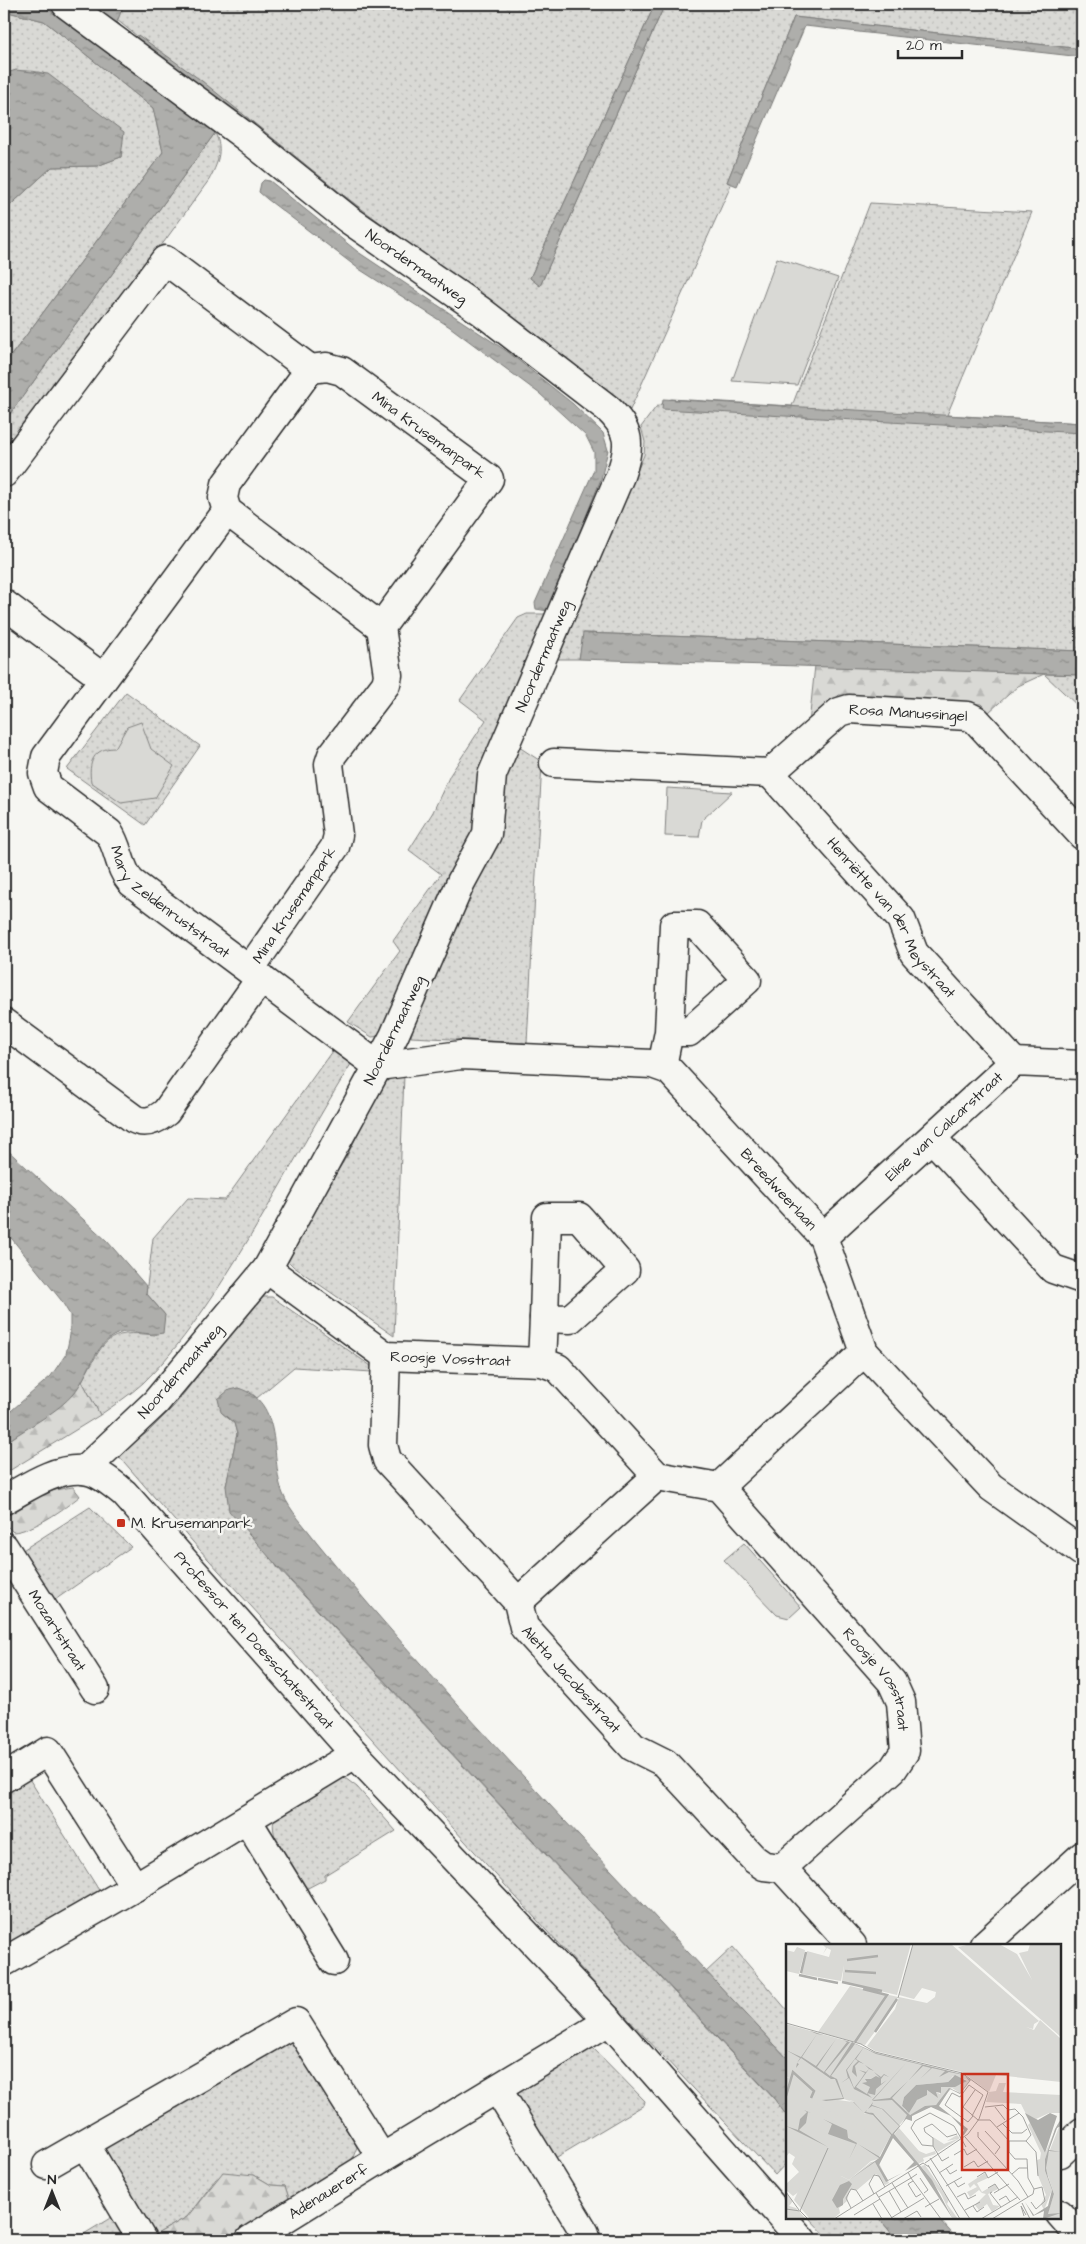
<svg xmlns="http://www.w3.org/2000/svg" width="1086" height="2244" font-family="'Architects Daughter',sans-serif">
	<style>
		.grass { fill: url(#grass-dots); stroke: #828280 }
		.forest { fill: url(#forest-firs); stroke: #828280 }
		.park { fill: #d9d9d5; stroke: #828280 }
		.water { fill: url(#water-ripples); stroke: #7a7a78 }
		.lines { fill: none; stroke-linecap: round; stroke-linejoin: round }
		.minor-casing { stroke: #2b2b2b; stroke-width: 31 }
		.minor { stroke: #f6f6f2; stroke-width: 28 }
		.poi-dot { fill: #c8321e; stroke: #f6f6f2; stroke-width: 2 }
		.labels { text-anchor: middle; stroke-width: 5; stroke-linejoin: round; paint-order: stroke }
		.street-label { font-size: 15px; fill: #2b2b2b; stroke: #f6f6f2 }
		.poi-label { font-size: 15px; fill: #2b2b2b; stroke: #f6f6f2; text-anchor: start }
		.inset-river { fill: none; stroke: #aeaeab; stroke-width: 2.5 }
		.inset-road { fill: none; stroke: #a5a5a2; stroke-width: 1 }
		.view { fill: #c8321e; fill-opacity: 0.15; stroke: #c8321e; stroke-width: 2.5 }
		.inset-edge { fill: none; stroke: #2b2b2b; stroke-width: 2.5 }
	</style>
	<defs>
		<pattern id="grass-dots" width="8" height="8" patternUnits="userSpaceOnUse" patternTransform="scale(1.25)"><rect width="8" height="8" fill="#d9d9d5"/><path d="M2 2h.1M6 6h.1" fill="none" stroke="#babab7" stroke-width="1.8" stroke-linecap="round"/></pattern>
		<pattern id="forest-firs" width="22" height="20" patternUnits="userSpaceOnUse" patternTransform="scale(1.25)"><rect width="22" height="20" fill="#d9d9d5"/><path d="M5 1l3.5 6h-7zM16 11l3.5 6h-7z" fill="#babab7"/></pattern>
		<pattern id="water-ripples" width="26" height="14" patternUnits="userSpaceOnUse" patternTransform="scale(1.25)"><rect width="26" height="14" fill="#aeaeab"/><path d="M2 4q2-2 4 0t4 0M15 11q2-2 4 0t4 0" fill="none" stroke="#8e8e8b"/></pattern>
	</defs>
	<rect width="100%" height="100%" fill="#f6f6f2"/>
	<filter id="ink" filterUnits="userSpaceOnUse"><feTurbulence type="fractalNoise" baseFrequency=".02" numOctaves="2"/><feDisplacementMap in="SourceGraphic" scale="10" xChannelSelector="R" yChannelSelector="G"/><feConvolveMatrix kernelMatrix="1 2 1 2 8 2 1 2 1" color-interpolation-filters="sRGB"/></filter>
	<g filter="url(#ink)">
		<!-- grass -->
		<g class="grass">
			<path d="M 124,4 L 655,4 L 530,278 L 540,286 L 665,4 L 1082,4 L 1082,49 L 794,17 L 727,182 L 731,184 L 728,192 L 630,410 L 601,385 C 439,265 274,148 117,20 Z"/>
			<path d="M 4,11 L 44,21 L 153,108 L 163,152 L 4,365 L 4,211 L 52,167 L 97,166 L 121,157 L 121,147 C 99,124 77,93 49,76 C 38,69 16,70 4,74 Z"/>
			<path d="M 215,133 C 224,150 217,165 209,180 L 84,352 L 4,453 L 4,422 Z"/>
			<polygon points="870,203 1032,212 947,415 1082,423 1082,651 584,633 579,659 557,659 644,455 645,442 641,427 656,407 671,399 792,406"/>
			<polygon points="527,614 551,614 482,779 473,830 381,1036 372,1037 348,1022 400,951 393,941 441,874 409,850 433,812 450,775 486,720 460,700 518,618"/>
			<polygon points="1044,674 1082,675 1082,710"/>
			<polygon points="126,692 200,746 145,825 67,769"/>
			<polygon points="516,745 542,762 527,1043 411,1037 412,1024 450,929 474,887 492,844 503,771"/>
			<path d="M 332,1051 L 351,1064 C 306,1137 267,1213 220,1285 C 197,1320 173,1354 143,1383 C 130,1395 114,1405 100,1415 L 82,1381 C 105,1341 104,1329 155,1335 L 165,1315 L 146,1293 L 153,1238 L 188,1198 L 225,1200 Z"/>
			<polygon points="404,1075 394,1336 294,1267 286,1259 289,1248 347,1156 382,1084 394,1077"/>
			<polygon points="259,1297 272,1297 371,1366 372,1372 294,1367 257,1398 249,1391 221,1412 234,1423 237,1434 226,1486 277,1567 776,2101 787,2116 787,2162 775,2175 597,1986 199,1549 118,1455 149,1431 174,1406"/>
			<polygon points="90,1507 131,1547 49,1604 18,1553"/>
			<path d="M 341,1775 L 357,1787 L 396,1831 L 325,1875 L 325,1879 L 304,1890 C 294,1871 266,1837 275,1816 Z"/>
			<polygon points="28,1777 102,1895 12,1950 4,1941 4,1791"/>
			<polygon points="733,1947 787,2010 787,2058 706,1972"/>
			<polygon points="291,2040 357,2147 349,2168 291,2205 285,2186 271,2185 254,2175 216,2179 187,2217 146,2240 74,2240 130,2206 84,2162 241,2063"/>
			<polygon points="591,2046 645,2101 644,2105 552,2160 517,2100 517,2091"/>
			<polygon points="809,2218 879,2218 897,2240 830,2240"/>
		</g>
		<!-- forest -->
		<g class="forest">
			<polygon points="815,665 1044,674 1018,686 989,712 981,704 839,695 809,724"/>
			<polygon points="82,1381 100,1415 4,1474 4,1440 11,1439 73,1394"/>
			<path d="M 73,1487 L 80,1496 C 64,1509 33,1531 13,1532 L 5,1524 C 10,1498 51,1490 73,1487 Z"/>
			<polygon points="223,2172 254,2175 271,2185 285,2186 291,2205 229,2240 146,2240 187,2217"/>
		</g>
		<!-- park -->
		<g class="park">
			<polygon points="777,258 838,278 797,385 732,381"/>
			<path d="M 141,722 L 151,749 L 174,766 L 155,798 L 121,803 L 91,782 C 88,763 93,748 115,748 L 127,727 Z"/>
			<polygon points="667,788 732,792 702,820 699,837 665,836"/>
			<polygon points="744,1543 801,1607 789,1618 777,1615 724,1560"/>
		</g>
		<!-- water -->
		<g class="water">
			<polygon points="4,4 41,4 193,113 215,133 4,422 4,365 163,152 153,108 44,21 4,11"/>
			<polygon points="84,4 124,4 117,22 125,30 124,32"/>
			<polygon points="655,4 665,4 540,286 530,278"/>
			<polygon points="794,17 1082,49 1082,57 805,26 737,186 727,182"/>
			<polygon points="138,35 202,81 358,207 356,211 136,39"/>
			<polygon points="16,70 48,74 124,132 121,157 97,166 52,167 4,211 4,74"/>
			<polygon points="264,180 270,181 358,252 508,352 573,404 603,433 608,450 601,479 548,611 536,609 535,603 594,470 594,452 586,436 540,394 450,327 359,269 267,199 259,192 261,183"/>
			<polygon points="663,399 1082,423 1082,433 662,409"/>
			<polygon points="583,633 1082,651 1082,675 579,659"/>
			<path d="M 4,1147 L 107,1241 L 147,1287 L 146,1293 L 165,1315 L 163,1333 C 148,1337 132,1328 117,1334 C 94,1344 89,1375 74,1393 C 58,1412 31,1425 11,1439 L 4,1440 L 4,1417 L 51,1376 L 66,1354 L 70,1335 L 70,1315 L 61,1300 L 4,1229 Z"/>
			<path d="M 238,1388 C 285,1402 269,1458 283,1494 C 290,1511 305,1526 316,1541 C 389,1632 469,1717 548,1803 C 628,1888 708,1973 787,2058 L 787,2116 L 772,2096 L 277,1566 L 229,1511 L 226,1486 L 237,1434 L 234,1423 L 221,1412 L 218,1399 L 229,1390 Z"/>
			<polygon points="879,2218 938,2218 958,2240 897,2240"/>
		</g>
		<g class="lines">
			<!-- minor casing -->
			<g class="minor-casing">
				<g id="minor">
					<path id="s1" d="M 66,4 L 246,137 L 348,219 L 481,311 L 607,408 C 631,430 631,446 620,476 L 492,775 L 487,834 L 461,882 L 394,1036 L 378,1066 L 267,1269 L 156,1402 L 84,1470"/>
					<polyline points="310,369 226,484 223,498 227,511 381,627"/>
					<path id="s2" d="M 4,473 L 165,260 L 310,369 L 327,367 L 342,371 L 489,479 L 381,627 L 388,675 L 386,684 L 332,755 L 329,764 L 338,835 L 335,847 L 250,969"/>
					<path id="s3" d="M 227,511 L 46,757 L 43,773 L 48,787 L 109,833 C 119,848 119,868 131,882 L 378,1066"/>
					<polyline points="4,604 103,678"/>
					<path id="s4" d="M 554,763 L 770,773 L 839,712 L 849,709 L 968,716 L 976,720 L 1082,835"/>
					<path id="s5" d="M 770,773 L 901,919 L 914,953 L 1014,1062"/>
					<path d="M 4,1023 L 134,1119 C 146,1125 156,1120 166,1112 L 261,978"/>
					<path id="s6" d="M 378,1066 L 461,1055 L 652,1064 L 669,1070 L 823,1237 L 864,1352 L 991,1487 L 1082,1552"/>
					<polyline points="662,1066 669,1032 674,925 697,925 747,980 689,1032 669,1032"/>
					<polyline points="932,1138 1053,1269 1082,1279"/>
					<polygon points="547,1217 579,1217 625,1270 570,1319 544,1318"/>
					<path id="s7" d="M 823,1237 L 1014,1062 L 1082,1065"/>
					<path id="s8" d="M 267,1269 L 386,1356 L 542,1362"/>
					<path id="s9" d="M 544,1318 L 542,1362 L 558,1368 L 657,1476 L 719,1487 L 892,1682 L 901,1702 L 905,1751 L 893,1769 L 782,1868"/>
					<path id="s10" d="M 386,1356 L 383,1445 L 387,1460 L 518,1602 L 524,1627 L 633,1747 L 665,1763 L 754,1859 L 764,1866 L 782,1868 L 852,1945"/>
					<polyline points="719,1487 864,1352"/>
					<path id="s11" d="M 4,1500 C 28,1487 54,1468 83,1470 C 98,1471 113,1484 124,1493 L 355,1754 L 609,2021 L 802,2240"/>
					<path id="s12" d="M 4,1547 L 95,1689"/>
					<polyline points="518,1602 657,1476"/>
					<polyline points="4,1778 48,1751 135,1887 355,1754"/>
					<polyline points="247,1820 334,1961"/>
					<polyline points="984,1945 1082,1856"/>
					<polyline points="4,1962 135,1887"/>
					<polyline points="498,2090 585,2233"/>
					<polyline points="85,2144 142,2240"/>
					<polyline points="1060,2153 1082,2132"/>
					<polyline points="47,2165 296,2022 382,2158 609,2021"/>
					<polyline points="1060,2214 1082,2239"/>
					<path id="s13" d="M 250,2240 L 382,2158"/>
				</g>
			</g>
			<!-- minor -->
			<use href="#minor" class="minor"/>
		</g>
	</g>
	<!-- markers -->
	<rect class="poi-dot" x="116" y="1518" width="10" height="10" rx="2.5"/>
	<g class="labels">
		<!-- street labels -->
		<g class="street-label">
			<text dy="5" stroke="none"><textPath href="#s1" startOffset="438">Noordermaatweg</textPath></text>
			<text dy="5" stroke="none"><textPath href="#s2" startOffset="589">Mina Krusemanpark</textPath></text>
			<text transform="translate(543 656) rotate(-67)" y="5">Noordermaatweg</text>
			<text dy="5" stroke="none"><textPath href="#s4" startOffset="378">Rosa Manussingel</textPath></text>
			<text dy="5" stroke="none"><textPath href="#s3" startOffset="508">Mary Zeldenruststraat</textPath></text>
			<text transform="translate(294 905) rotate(-56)" y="5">Mina Krusemanpark</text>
			<text dy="5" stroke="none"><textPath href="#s5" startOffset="190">Henriëtte van der Meystraat</textPath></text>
			<text transform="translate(394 1030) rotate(-64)" y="5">Noordermaatweg</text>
			<text dy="5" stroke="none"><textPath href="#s7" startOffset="164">Elise van Calcarstraat</textPath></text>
			<text dy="5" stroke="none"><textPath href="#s6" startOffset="455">Breedweerlaan</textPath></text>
			<text dy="5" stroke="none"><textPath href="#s8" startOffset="212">Roosje Vosstraat</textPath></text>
			<text transform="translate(180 1371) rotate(-49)" y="5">Noordermaatweg</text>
			<text dy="5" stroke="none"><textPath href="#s12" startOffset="99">Mozartstraat</textPath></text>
			<text dy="5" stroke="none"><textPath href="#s11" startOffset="330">Professor ten Doesschatestraat</textPath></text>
			<text dy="5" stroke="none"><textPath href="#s10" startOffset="394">Aletta Jacobsstraat</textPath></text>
			<text dy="5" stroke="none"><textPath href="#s9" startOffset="522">Roosje Vosstraat</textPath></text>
			<text dy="5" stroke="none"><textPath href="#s13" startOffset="92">Adenauererf</textPath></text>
		</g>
		<!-- poi labels -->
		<g class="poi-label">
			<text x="131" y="1528">M. Krusemanpark</text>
		</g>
	</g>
	<!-- overview -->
	<g transform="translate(786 1944)">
		<rect width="275" height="275" fill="#f6f6f2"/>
		<path d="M 36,0 L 125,0 L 111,51 L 56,38 L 58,21 L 55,37 L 15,30 L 21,7 L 43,13 L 45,6 L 41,4 L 37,10 L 40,4 ZM 127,0 L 165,0 L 253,77 L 248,80 L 247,85 L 240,83 L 248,86 L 254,76 L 275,95 L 275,138 L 210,131 L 203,148 L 176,128 L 89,107 L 81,102 L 109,65 L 113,53 L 141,59 L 149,53 L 150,48 L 136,44 L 128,55 L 113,51 ZM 185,0 L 213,0 L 231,10 L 246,36 L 233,9 L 242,7 L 244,0 L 275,0 L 275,93 L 172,3 ZM 64,42 L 112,53 L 108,62 L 79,101 L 32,88 ZM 0,80 L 68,99 L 66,102 L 85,108 L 178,131 L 183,137 L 174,149 L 166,144 L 150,161 L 121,172 L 106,190 L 89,171 L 83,168 L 78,169 L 67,157 L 57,155 L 52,156 L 67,158 L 79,170 L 87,170 L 105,191 L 92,215 L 85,217 L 63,236 L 55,232 L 0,152 L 0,133 L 3,134 L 0,132 ZM 167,132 L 181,136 L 174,141 L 155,143 L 154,150 L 150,148 L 151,153 L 141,146 L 120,167 L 116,162 L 118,153 L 130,141 L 162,138 ZM 213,139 L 220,139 L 217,148 L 275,151 L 275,169 L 263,169 L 250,175 L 240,170 L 235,160 L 200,158 L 203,148 L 210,147 ZM 275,173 L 259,215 L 259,227 L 266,246 L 258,266 L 255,260 L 260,251 L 251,229 L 251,216 L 254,215 L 255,209 L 242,181 L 244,179 L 259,209 ZM 275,178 L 275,275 L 260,275 L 268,250 L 260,226 L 260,216 ZM 113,184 L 133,207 L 140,210 L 149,207 L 150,210 L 137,214 L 138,217 L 132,220 L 108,191 ZM 171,191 L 174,194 L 152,208 L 147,202 L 147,193 L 158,200 L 171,195 L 161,197 ZM 0,193 L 20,202 L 28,215 L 14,247 L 7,252 L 0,246 L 0,240 L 13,228 L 6,220 L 9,213 L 3,209 L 0,213 ZM 139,221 L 163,256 L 161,260 L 172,275 L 167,275 L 155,250 L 135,222 ZM 199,229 L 202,234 L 191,239 L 196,248 L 209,240 L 212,245 L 202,250 L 207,261 L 214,262 L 206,268 L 201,260 L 193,266 L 189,261 L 200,250 L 196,249 L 193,246 L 184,253 L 181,248 L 191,243 L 188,240 L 184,244 L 182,240 Z" fill="#d9d9d5" fill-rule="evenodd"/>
		<path d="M 11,3 L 19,6 L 13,30 L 0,27 L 0,6 L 8,8 ZM 0,249 L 7,257 L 3,262 L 10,264 L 20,275 L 0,275 Z" fill="#d9d9d5"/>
		<path d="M 69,100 L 85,108 L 122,117 L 86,156 L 68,144 L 62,134 L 53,140 L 45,132 ZM 6,126 L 28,145 L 28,159 L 79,185 L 55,232 L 63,236 L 85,218 L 92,217 L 103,239 L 99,241 L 90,230 L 71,246 L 64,245 L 61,257 L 53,264 L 54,269 L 47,275 L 24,275 L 8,256 L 27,216 L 15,211 L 18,202 L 0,194 L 0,142 Z" fill="#d9d9d5"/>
		<path d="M 24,87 L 28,88 L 37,91 L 31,90 L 16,113 L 30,122 L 50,95 L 31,123 L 38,128 L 61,98 L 57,96 L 64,98 L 39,128 L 44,132 L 66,98 L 90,109 L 176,130 L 185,136 L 174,150 L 164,145 L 153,162 L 182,185 L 178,191 L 175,192 L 178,186 L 165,172 L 145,163 L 126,172 L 126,177 L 120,175 L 108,190 L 146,236 L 167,275 L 131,221 L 119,227 L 128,218 L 107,194 L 93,221 L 102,236 L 116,229 L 100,238 L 89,218 L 63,236 L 93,214 L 72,200 L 94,213 L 105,191 L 87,171 L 78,169 L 67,158 L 58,155 L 40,157 L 36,156 L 28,160 L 36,156 L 57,154 L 49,135 L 45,135 L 15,114 L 11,119 L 13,120 L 10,124 L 11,119 L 14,114 L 0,106 L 15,113 L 31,90 ZM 69,100 L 90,110 L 136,121 L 123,136 L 137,122 L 145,124 L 134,135 L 146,124 L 159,127 L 153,133 L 163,128 L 178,131 L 183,137 L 174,149 L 163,144 L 150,161 L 139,162 L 124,171 L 106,154 L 122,137 L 104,154 L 87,156 L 121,118 L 86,156 L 88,157 L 106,156 L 121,171 L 117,178 L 114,182 L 97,165 L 86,161 L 87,158 L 82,165 L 86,162 L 96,165 L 113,182 L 106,190 L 87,169 L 80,168 L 81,166 L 78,169 L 68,158 L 58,155 L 51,135 L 45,132 ZM 78,103 L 70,115 L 78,120 L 73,118 L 69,122 L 71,133 L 66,128 L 67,122 L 72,117 L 69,115 L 61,126 L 68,144 L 75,135 L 72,133 L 75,135 L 79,129 L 73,126 L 80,128 L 83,125 L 79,121 L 88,127 L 83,125 L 70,143 L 81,150 L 84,143 L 76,139 L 81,138 L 79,135 L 85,135 L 90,132 L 94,134 L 88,128 L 95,133 L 98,130 L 103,133 L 98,131 L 95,135 L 95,140 L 101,136 L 90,145 L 89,151 L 81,149 L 86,154 L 68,145 L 63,134 L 55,139 L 62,134 L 60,126 ZM 169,131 L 181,137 L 169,143 L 155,143 L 155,149 L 150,148 L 152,154 L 141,146 L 141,151 L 131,156 L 123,169 L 116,162 L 118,153 L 130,141 L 162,138 ZM 18,166 L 25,169 L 22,168 L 20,179 L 13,186 L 42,203 L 0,182 L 12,186 L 14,175 L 21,168 ZM 239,169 L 252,176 L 264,169 L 271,172 L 259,209 ZM 37,175 L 61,186 L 62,194 L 71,199 L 63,215 L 70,200 L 42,190 L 46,180 ZM 275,175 L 275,182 L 271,184 L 263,206 L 275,208 L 263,207 L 260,224 L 262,233 L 275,227 L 262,233 L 268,250 L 262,270 L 275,269 L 257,275 L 258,267 L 247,272 L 239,258 L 248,271 L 262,262 L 266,246 L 259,227 L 259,215 L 269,185 ZM 63,237 L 66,240 L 57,255 L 57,261 L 51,264 L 46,256 L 54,241 Z" fill="#aeaeab" fill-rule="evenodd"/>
		<path class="inset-river" d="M 61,16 L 92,12M 59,27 L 90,29M 15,29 L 20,8M 13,31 L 31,35M 32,35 L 52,39M 56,38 L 96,47M 89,88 L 111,55M 69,98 L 101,51 L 77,45M 0,152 L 7,128 L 28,147 L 25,154"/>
		<path class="inset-road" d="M 112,54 L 127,0M 0,79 L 75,100 L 89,108 L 176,129 L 202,148 L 193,175 L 182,190 L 139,219M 189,146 L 177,163 L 192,176M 199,163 L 217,161 L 222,166 L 229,165 L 237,173 L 245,191 L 240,197 L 250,208 L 252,232M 209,163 L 219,176M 186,172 L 197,151 L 183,141 L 174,153 L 166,149 L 159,161 L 182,178 L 187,172M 192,176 L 204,176 L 223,197 L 223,208 L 229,215 L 241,215 L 242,234 L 248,245M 216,179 L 226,189 L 236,189 L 241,185M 211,183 L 233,169M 199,187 L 214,203 L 209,210M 192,188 L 192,193 L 232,237 L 242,253M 179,193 L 234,256M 223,197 L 240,197M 147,202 L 136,201 L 125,184 L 129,177 L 144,169 L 168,182 L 180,203M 168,211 L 178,205 L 181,211 L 191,205M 163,213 L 156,217 L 147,202 L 147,194 L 139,188 L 138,184 L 146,180 L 161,193 L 171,190M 144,214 L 184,275M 142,221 L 174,275M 178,223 L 188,217 L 192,223 L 202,217M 160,224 L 164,230 L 171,226M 153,229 L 167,220M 131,230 L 125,234 L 155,275M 226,230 L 233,224 L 241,224M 191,233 L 199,228 L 202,234 L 212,228M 134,234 L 142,246 L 138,249M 127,237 L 122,240 L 130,253 L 135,250M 168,237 L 172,243 L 179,239M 106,239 L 122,264M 160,242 L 176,233M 202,244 L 209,240 L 213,246M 103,247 L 115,268M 0,248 L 13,266M 206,248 L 204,249 L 215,263M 90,249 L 106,274M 208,249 L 223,240M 88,250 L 83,240 L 88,231 L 93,232 L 99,243M 93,253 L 125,234 L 122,228M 171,253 L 179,249 L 182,255 L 190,251M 213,256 L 220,252 L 224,258M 245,258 L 250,265 L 259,257 L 256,243 L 248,245M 236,259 L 244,275M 87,260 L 96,275M 187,262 L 191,268 L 198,263M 139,263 L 153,255M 65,264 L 60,254 L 65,245 L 70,246 L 77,257M 0,265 L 14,267 L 22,275M 179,266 L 194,258M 14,267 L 42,204M 68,271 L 94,255M 238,272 L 235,262 L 240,271M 105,274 L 138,254M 48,275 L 137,219 L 143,223M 117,275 L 131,267 L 135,273M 195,275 L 232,253M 206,275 L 247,250 L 248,245"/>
		<path class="view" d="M 176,130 L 222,130 L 222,226 L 176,226 Z"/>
		<rect width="275" height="275" class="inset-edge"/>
	</g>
	<!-- margin -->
	<rect width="1086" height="2244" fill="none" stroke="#f6f6f2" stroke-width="20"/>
	<rect x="10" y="10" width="1066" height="2224" fill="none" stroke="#2b2b2b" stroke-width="2" filter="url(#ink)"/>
	<!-- north arrow -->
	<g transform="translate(52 2192)" stroke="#f6f6f2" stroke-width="4" paint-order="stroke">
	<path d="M0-4L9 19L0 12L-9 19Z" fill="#2b2b2b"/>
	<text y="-8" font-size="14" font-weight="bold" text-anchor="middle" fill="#2b2b2b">N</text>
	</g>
	<!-- scale -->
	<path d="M898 50v8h64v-8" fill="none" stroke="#2b2b2b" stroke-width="2.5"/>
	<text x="906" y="50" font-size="15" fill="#2b2b2b" stroke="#f6f6f2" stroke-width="4" paint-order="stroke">20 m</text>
</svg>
